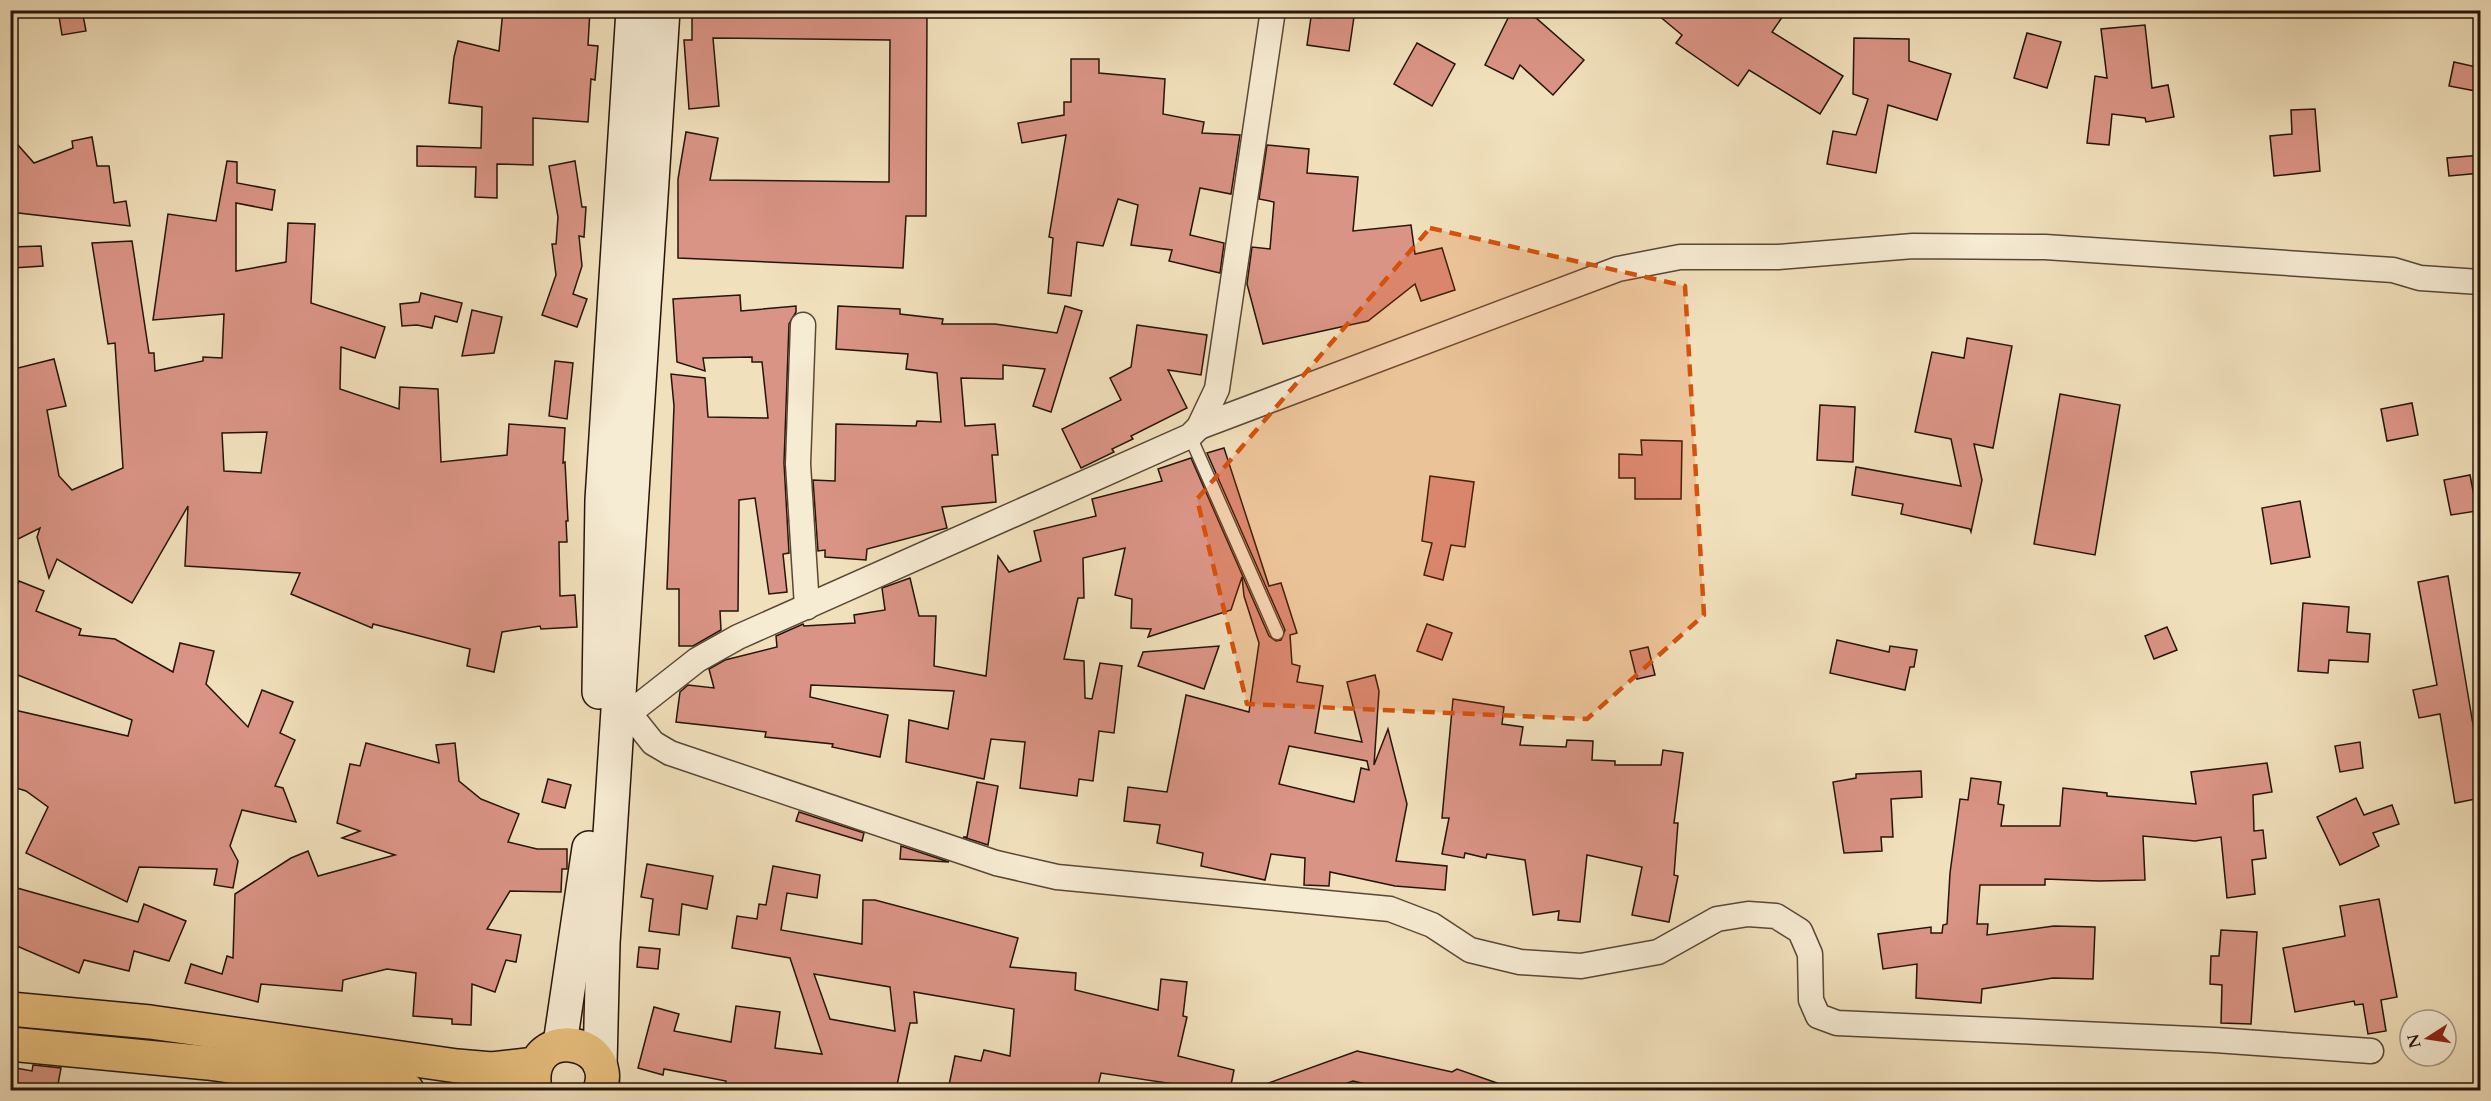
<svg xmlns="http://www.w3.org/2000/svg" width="2491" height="1101" font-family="Cardo,serif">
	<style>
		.building { fill: #da9485; stroke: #261409; stroke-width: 1.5; fill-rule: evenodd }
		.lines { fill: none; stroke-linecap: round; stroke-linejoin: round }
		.lane-casing { stroke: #594736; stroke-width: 15 }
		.street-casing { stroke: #594736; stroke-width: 27 }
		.secondary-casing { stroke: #261409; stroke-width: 36 }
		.primary-casing { stroke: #261409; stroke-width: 36 }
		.lane { stroke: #f6ebd3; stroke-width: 12 }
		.street { stroke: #f6ebd3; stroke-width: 24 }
		.secondary { stroke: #f6ebd3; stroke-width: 33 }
		.primary { stroke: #e8c07e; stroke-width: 33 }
		.marked { fill: #d5520c; fill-opacity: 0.2; stroke: #d5520c; stroke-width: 4.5; stroke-dasharray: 12 8; stroke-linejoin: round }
	</style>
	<rect width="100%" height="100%" fill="#f1e0bc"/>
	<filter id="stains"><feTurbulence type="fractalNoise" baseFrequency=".00333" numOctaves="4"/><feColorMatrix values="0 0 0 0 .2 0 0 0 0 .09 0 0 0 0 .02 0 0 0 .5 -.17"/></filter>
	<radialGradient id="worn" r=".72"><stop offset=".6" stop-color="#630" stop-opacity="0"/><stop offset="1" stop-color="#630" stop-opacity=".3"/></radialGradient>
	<!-- building -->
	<g class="building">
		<polygon points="58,10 82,10 86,31 62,35"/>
		<polygon points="503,10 590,10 588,45 598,46 595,80 591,79 588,122 533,118 533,165 497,164 497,198 475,197 476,167 417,166 417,146 481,148 482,107 449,103 454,57 458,41 499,51"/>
		<polygon points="692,10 927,10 926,216 906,216 903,268 678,258 678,179 686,132 718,138 710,180 889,182 890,40 713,38 719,106 689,109 684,40 692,40"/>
		<polygon points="1321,10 1355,10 1349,51 1307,45 1311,17 1320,18"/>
		<polygon points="1512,10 1520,10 1536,18 1584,60 1553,95 1520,65 1513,79 1485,65"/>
		<polygon points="1652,10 1787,10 1772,32 1843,76 1820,114 1749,70 1738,86 1676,43 1682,35"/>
		<polygon points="2145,25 2152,88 2168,85 2174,117 2146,122 2145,118 2112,114 2109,145 2087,143 2095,76 2107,78 2101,29"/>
		<polygon points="2027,33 2061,42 2047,88 2014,78"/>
		<polygon points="1854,38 1909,39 1909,61 1951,74 1937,120 1888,105 1876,173 1827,164 1833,131 1856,135 1868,99 1853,94"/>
		<polygon points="1417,43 1455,64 1432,106 1394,84"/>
		<polygon points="1071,59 1099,59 1099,73 1165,79 1163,114 1204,122 1202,133 1240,135 1231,194 1200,188 1190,235 1224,243 1220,273 1169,261 1172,250 1131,245 1138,205 1118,199 1103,246 1077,242 1071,296 1048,293 1053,238 1049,237 1066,135 1022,143 1018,123 1064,115 1064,102 1071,102"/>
		<polygon points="2454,62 2481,68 2481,92 2449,86"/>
		<polygon points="2315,109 2320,171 2274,176 2270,136 2292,134 2291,110"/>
		<polygon points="10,136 34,163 73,148 72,141 92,137 97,166 109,166 114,203 126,201 130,226 10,212"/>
		<polygon points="1267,145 1309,149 1307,173 1358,177 1353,231 1411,225 1415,254 1442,248 1455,290 1421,301 1415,284 1368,321 1263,344 1247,284 1252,247 1270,249 1274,202 1259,199"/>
		<polygon points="2481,155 2481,173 2449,176 2447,158"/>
		<path d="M 227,161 L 237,162 L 237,183 L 275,190 L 272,210 L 236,203 L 236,271 L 286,262 L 288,223 L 315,224 L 311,303 L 385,327 L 375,358 L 341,347 L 340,389 L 399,409 L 400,387 L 438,389 L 441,462 L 507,455 L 509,424 L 565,428 L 563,463 L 565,462 L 568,521 L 566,521 L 567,542 L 559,542 L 560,596 L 575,595 L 577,627 L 541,629 L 540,626 L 502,632 L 494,672 L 467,666 L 470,649 L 373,624 L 372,628 L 291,594 L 300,573 L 185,566 L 188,506 L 132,603 L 57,559 L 49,578 L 37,537 L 40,528 L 10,543 L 10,370 L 54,359 L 66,406 L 47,410 L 59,476 L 72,490 L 123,468 L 115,343 L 108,344 L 92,243 L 132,241 L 149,353 L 154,353 L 155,371 L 203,361 L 203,357 L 222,358 L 224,314 L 153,320 L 168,214 L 216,221 ZM 267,432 L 261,473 L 224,471 L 222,433 Z"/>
		<polygon points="575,161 582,207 586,207 584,237 579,236 582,266 573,294 587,299 577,327 542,315 556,275 552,244 556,244 558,217 549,166"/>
		<polygon points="41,246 43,266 13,268 12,247"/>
		<polygon points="421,293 462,303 457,322 435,316 432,328 417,325 402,326 400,304 419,302"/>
		<polygon points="740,295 741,311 796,306 796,312 789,324 784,463 789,553 783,554 787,592 769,594 755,498 739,500 738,611 720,611 721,630 693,646 679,646 679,589 667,589 674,406 671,374 705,378 708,417 768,418 762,362 752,362 752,357 703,358 705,371 677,362 673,299"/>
		<polygon points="838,306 900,309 900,314 943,319 942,324 995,324 1057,333 1065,306 1082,311 1051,412 1033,406 1045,369 1003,365 1003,379 961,378 965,426 995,424 998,455 992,455 996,502 942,507 947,528 867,549 866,560 825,557 825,550 818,551 813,480 835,481 836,424 916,426 917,421 941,422 937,373 906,369 908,354 836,349"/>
		<polygon points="472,310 502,317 494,353 462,356"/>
		<polygon points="1137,325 1207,335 1201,375 1168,370 1187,408 1131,436 1133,439 1112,449 1114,452 1081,468 1062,429 1121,400 1110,378 1131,367"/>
		<polygon points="1967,338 2012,346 1993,448 1974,444 1982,480 1971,532 1970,529 1901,514 1903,504 1852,495 1856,467 1961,486 1951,439 1915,432 1932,352 1964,358"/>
		<polygon points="555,361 573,363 567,419 549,416"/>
		<polygon points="2060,394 2120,405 2095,555 2034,544"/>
		<polygon points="2412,403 2418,435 2387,441 2381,409"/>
		<polygon points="1820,405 1855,407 1853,462 1817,460"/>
		<polygon points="1641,440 1682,441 1681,499 1635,499 1635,478 1619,478 1619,454 1642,455"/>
		<path d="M 1224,448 L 1269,586 L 1281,583 L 1297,633 L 1290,635 L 1292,664 L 1300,666 L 1297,682 L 1323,686 L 1315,733 L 1362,742 L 1347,682 L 1375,675 L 1379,691 L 1374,765 L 1388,729 L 1407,804 L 1396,861 L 1447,866 L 1445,890 L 1395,886 L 1330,872 L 1329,886 L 1304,885 L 1305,858 L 1271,854 L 1265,880 L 1201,866 L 1203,853 L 1157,843 L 1160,825 L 1124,821 L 1128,787 L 1167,792 L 1186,695 L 1249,712 L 1259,643 L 1244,596 L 1242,577 L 1231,610 L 1148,637 L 1151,629 L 1131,628 L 1132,599 L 1115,595 L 1125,548 L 1083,558 L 1084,598 L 1078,598 L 1064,659 L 1084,661 L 1085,698 L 1092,699 L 1100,663 L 1122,666 L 1114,733 L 1099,731 L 1093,781 L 1079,779 L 1077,796 L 1020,788 L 1025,742 L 991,739 L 984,779 L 906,762 L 909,720 L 948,729 L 954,691 L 811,685 L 810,697 L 888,715 L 880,757 L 832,747 L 833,744 L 765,737 L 766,732 L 676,722 L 680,692 L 688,685 L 714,688 L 709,669 L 725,660 L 777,647 L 776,636 L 803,624 L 804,626 L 855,623 L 854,615 L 885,610 L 882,588 L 910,578 L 919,616 L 936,616 L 934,666 L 986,676 L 998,556 L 1009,572 L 1041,561 L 1034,531 L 1096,516 L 1092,499 L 1162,481 L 1158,469 L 1191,458 L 1269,636 L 1276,641 L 1281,640 L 1285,630 L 1207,453 ZM 1289,746 L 1367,761 L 1369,770 L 1361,768 L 1354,802 L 1279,784 Z"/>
		<polygon points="2470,475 2477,511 2451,515 2444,480"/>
		<polygon points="1430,476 1474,482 1465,547 1451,545 1443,580 1424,575 1432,543 1422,541"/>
		<polygon points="2300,501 2310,557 2271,564 2262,508"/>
		<polygon points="2448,576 2481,772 2481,798 2455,803 2440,714 2419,718 2413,690 2437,685 2418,582"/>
		<polygon points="19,581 44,591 36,611 81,629 79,635 115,639 173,672 180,643 214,651 206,684 248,727 262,690 293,702 280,733 295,740 275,786 283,788 296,822 242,810 230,846 238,861 233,888 214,885 217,869 139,867 127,902 26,853 48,807 26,791 10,786 10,709 128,736 132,720 10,672 10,601"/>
		<polygon points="2303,603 2349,607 2347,632 2370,634 2368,662 2329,660 2328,673 2298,671"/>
		<polygon points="1427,624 1452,633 1442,660 1417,651"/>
		<polygon points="2167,627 2177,650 2154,659 2145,636"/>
		<polygon points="1837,640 1889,652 1890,646 1917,650 1914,667 1910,667 1905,690 1830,673"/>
		<polygon points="1219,646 1204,689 1138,666 1143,652"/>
		<polygon points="1648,647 1655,675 1637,679 1630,651"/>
		<polygon points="1453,699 1504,707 1502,724 1523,727 1520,745 1566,747 1567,740 1593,741 1592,760 1615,761 1615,765 1661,765 1663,750 1683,753 1674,823 1678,823 1674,875 1678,876 1669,922 1632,915 1642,867 1587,855 1580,922 1558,920 1559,911 1533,915 1525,860 1487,854 1486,858 1465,853 1464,858 1442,854 1449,818 1442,818"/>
		<polygon points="2360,742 2363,768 2340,772 2335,746"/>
		<polygon points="366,743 439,763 436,745 455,743 459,781 481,799 519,814 508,842 537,849 567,849 567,869 562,869 561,892 510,891 487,929 521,935 516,962 506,960 495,992 472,984 471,1025 452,1024 452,1019 413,1016 416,973 387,969 343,980 342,991 261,984 258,1002 185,983 191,964 222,974 227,956 233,958 235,894 291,858 308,851 318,876 395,855 342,838 360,831 337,823 350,764 360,766"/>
		<polygon points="2267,763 2272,792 2253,795 2254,831 2263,830 2266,858 2252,860 2255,894 2227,898 2221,837 2195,841 2143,836 2145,880 2099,881 2045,879 2045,885 1980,885 1977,924 1988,924 1987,935 2054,926 2095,927 2093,979 2053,978 1982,989 1981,1003 1916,998 1917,964 1883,969 1878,934 1931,927 1931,933 1942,933 1943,925 1947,924 1950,873 1960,799 1968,800 1971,778 2001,782 1998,804 2004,805 2001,826 2060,826 2063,788 2107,793 2107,796 2196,804 2191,772"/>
		<polygon points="1921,771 1922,797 1891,799 1893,837 1881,837 1882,851 1844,853 1833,782 1856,778 1856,774"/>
		<polygon points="548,779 571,785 565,808 542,802"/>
		<polygon points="977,782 998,786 988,845 963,837 967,837"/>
		<polygon points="2356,798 2364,815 2392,805 2399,824 2373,833 2379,846 2340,865 2317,817"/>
		<polygon points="799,812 864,833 862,841 796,821"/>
		<polygon points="901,846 949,862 900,859"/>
		<polygon points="647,864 713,876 707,909 682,904 679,935 649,931 653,899 641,897"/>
		<path d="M 773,866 L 820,875 L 817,898 L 787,893 L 781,930 L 862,944 L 863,900 L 875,900 L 1018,938 L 1010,967 L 1076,973 L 1075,990 L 1158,1010 L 1161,979 L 1187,982 L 1183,1016 L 1187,1017 L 1178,1056 L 1234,1070 L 1230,1090 L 1172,1090 L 1174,1084 L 1101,1073 L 1097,1090 L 948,1090 L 955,1056 L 981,1061 L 984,1050 L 1010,1056 L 1014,1009 L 914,992 L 917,1023 L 910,1023 L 896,1090 L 725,1090 L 726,1081 L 664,1069 L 663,1075 L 638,1068 L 654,1007 L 679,1014 L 674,1031 L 731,1042 L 736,1006 L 780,1012 L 775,1048 L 822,1054 L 790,958 L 732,948 L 737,916 L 757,919 L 759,904 L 766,905 ZM 814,974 L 890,987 L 895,1031 L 830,1019 Z"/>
		<polygon points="10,886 138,922 144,904 186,921 169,961 134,951 129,971 84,960 79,973 10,943"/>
		<polygon points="2379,899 2397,997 2381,1000 2386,1031 2368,1034 2363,1004 2355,1005 2354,1001 2295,1012 2283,948 2345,936 2340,906"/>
		<polygon points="2221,930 2257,932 2251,1024 2221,1023 2222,985 2210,984 2211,956 2219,956"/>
		<polygon points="639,947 660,949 658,969 637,967"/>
		<polygon points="1357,1051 1452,1072 1457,1069 1497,1083 1507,1090 1392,1090 1353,1081 1328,1090 1255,1090 1255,1088"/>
		<polygon points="33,1065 61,1068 57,1090 10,1090 10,1067 32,1071"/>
	</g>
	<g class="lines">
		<!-- lane casing -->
		<g class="lane-casing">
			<polyline id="lane" points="1190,436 1277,633"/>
		</g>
		<!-- street casing -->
		<g class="street-casing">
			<g id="street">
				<polyline points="803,325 798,464 807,607"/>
				<polyline points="1199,427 1618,269 1680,257 1778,257 1913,246 2045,247 2393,270 2420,278 2480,282"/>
				<polyline points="629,713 653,743 670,753 996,863 1057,877 1390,909 1432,925 1470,950 1520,962 1581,966 1658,952 1717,919 1748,914 1776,916 1800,931 1810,954 1811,1000 1818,1016 1837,1023 2215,1040 2371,1051"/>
				<polyline points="618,722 697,660 738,637 1190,436 1199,427 1217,389 1273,10"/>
			</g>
		</g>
		<!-- secondary casing -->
		<g class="secondary-casing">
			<g id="secondary">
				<polyline points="599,692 602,500 633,10"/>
				<polyline points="560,1044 589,848"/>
				<polyline points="600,1065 603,943 663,10"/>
			</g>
		</g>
		<!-- primary casing -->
		<g class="primary-casing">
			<g id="primary">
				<polyline points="10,1009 150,1022 457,1066 492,1069 536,1064"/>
				<polyline points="10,1044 208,1063 407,1090"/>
				<path d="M 535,1090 C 523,1023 619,1037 600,1090"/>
			</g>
		</g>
		<!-- lane -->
		<use href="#lane" class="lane"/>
		<!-- street -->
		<use href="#street" class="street"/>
		<!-- secondary -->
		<use href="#secondary" class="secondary"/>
		<!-- primary -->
		<use href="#primary" class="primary"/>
	</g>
	<!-- marked area -->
	<path class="marked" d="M 1430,228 L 1685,286 L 1704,615 L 1587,719 L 1247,704 L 1197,499 Z"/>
	<!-- margin -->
	<rect width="2491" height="1101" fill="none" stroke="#f1e0bc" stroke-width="36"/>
	<rect x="12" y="12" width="2467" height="1077" fill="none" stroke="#261409" stroke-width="3"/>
	<rect x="18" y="18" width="2455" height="1065" fill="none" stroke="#261409" stroke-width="1.5"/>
	<!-- north arrow -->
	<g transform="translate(2428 1038) rotate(258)"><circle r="28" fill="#f6ebd3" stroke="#a39582" stroke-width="1.5"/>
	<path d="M0-4.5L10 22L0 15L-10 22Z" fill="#8f2418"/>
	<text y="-9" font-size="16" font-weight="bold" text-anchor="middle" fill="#261409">N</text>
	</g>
	<rect width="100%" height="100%" filter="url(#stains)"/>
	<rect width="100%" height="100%" fill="url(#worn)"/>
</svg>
